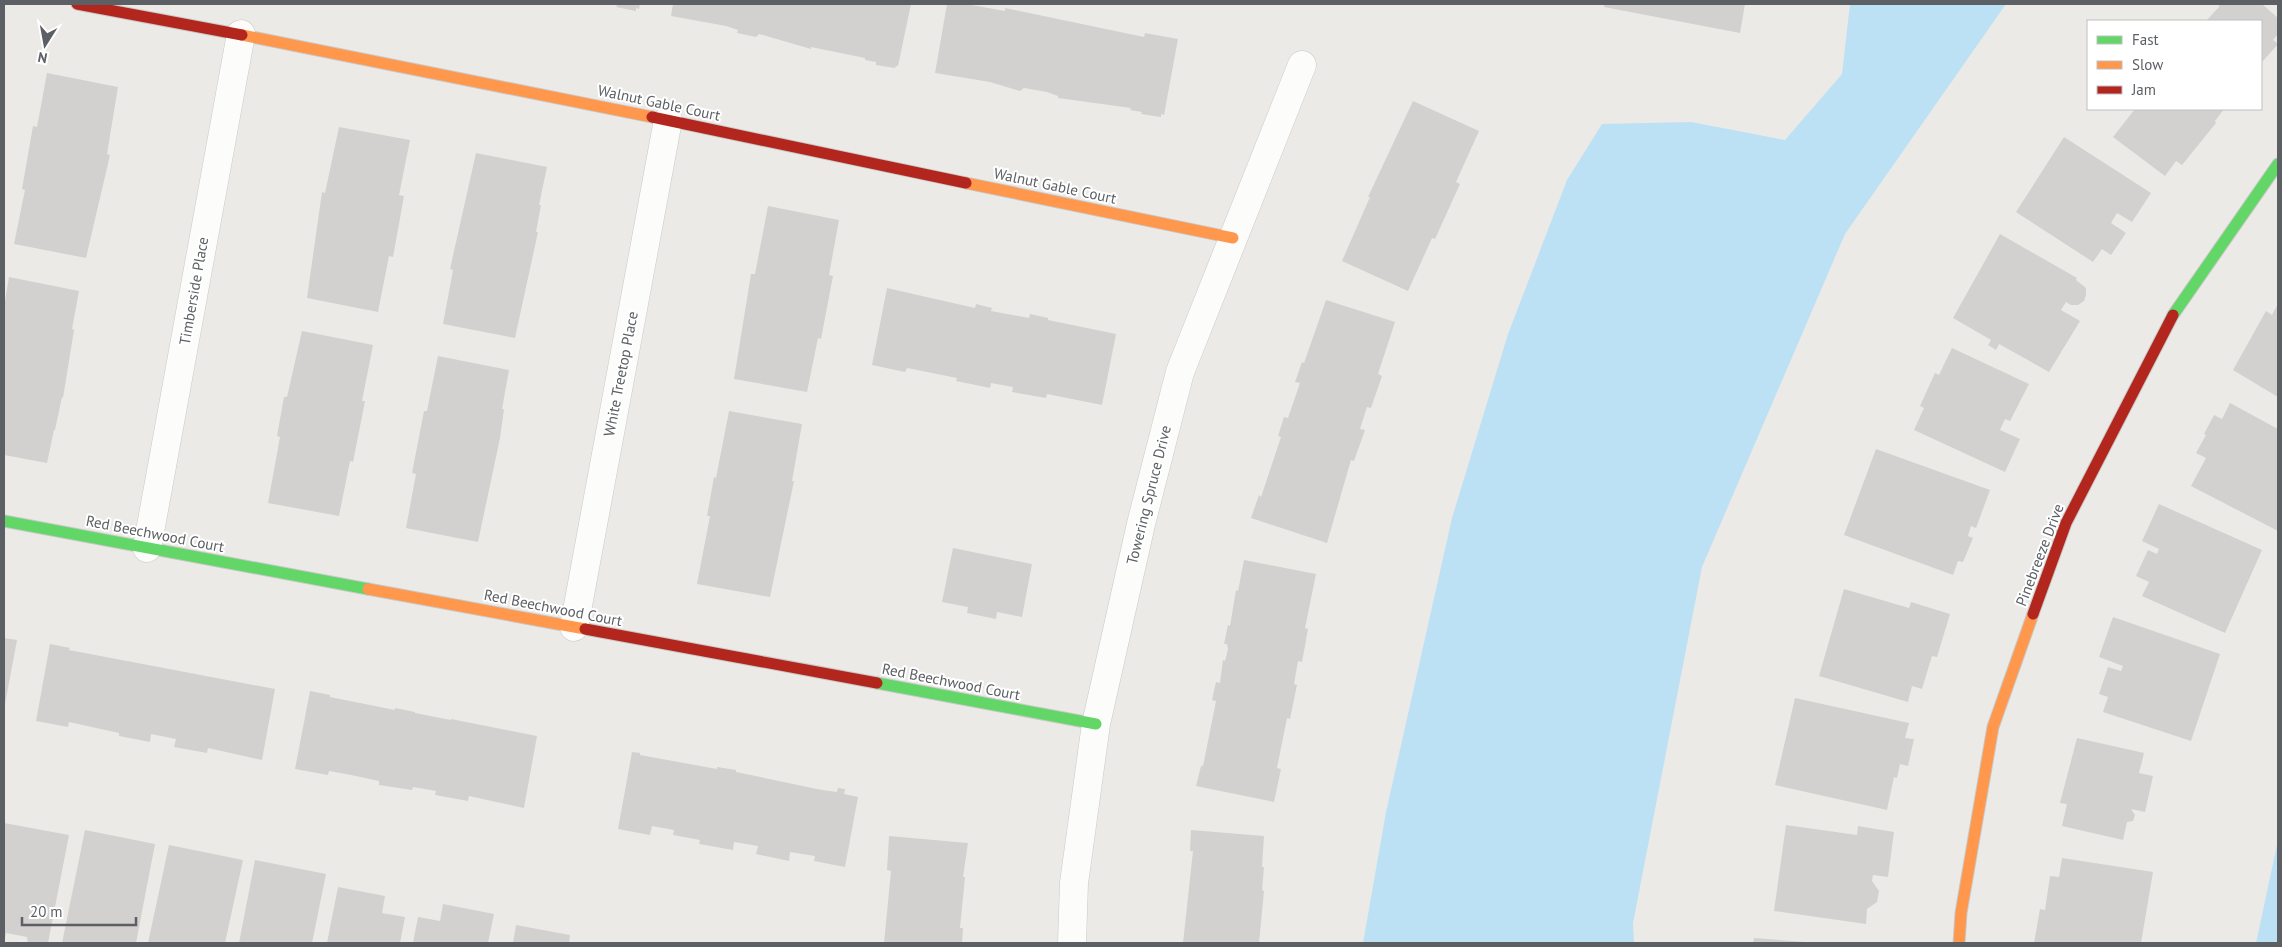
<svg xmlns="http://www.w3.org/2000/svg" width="2282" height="947" font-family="'PT Sans',sans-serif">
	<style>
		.water { fill: #bde1f4 }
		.building { fill: #d3d1d0 }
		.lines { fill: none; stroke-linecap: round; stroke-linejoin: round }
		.street-casing { stroke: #c8c9c9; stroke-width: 29 }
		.fast-casing { stroke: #c8c9c8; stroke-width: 13 }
		.slow-casing { stroke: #c8c9c8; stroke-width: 13 }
		.jam-casing { stroke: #c8c9c8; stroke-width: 13 }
		.street { stroke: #fcfcfb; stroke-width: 28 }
		.fast { stroke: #63d668; stroke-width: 11 }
		.slow { stroke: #ff974d; stroke-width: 11 }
		.jam { stroke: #b3261e; stroke-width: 11 }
		.labels { text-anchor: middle; stroke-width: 4; stroke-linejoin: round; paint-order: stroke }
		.street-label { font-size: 15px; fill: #5c6064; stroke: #fff }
	</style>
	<rect width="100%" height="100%" fill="#eceae7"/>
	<!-- water -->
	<g class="water">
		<polygon points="1850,4 2006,4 1845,234 1702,567 1633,923 1634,943 1363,943 1386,812 1452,518 1508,334 1567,180 1602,124 1691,122 1785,140 1842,74"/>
		<polygon points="2278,840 2278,943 2256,943"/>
	</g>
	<!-- building -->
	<g class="building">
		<polygon points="618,4 640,4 639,9 636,8 636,11 616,7"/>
		<polygon points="673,4 911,4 898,66 896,66 895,68 876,65 876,62 865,60 865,58 811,47 811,49 759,34 756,37 737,33 738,30 726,26 671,16"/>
		<polygon points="947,4 966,4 1005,11 1005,8 1144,37 1145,33 1178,39 1164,115 1161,114 1161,117 1141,114 1142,112 1130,110 1131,108 1058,98 1058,96 1047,92 1024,88 1020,91 990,82 935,73"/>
		<polygon points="1604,4 1745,4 1740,33 1604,7"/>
		<polygon points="2219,4 2262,4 2278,18 2278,34 2273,40 2278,44 2263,61 2261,59 2261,21 2206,21 2219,7"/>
		<polygon points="47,73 118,87 107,154 110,155 86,258 14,244 25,190 22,189 33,126 37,127"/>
		<polygon points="1413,101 1479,131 1456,182 1460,184 1435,239 1432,238 1408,291 1342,261 1370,197 1368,197"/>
		<polygon points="2135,109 2224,109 2215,121 2216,123 2182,165 2176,161 2165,176 2113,137"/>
		<polygon points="339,127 410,140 399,195 404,196 393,257 389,256 378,312 307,298 322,192 325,193"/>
		<polygon points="2064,137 2151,193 2132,222 2117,213 2111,223 2126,233 2111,255 2102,249 2093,262 2016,212"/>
		<polygon points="476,153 547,167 539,205 541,205 536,232 538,232 515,338 443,324 453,270 450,269"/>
		<polygon points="768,206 839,220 829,275 833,276 821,339 818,338 807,392 734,379 751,274 755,274"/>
		<polygon points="2000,234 2077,278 2076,280 2086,288 2086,295 2084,301 2078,305 2071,305 2066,302 2061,310 2080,321 2049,372 1999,344 1996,350 1988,345 1991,340 1953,318"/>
		<polygon points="9,277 79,291 72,329 74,330 63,398 62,397 55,430 54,430 47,463 4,455 4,307"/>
		<polygon points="887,288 975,308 976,304 992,308 991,311 1029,318 1030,314 1048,318 1048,320 1116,334 1102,405 1047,394 1046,398 1012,392 1013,387 991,383 990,388 956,381 957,378 907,368 905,372 872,365"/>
		<polygon points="1326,300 1395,322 1378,374 1382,376 1371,408 1367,407 1360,429 1365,430 1354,461 1351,460 1327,543 1251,518 1259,495 1261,497 1281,437 1278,436 1284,417 1288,418 1300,383 1295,382 1302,362 1304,363"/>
		<polygon points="2278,304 2278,397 2233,370 2266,311 2272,315"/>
		<polygon points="302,331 373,345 362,401 365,401 353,462 350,461 339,516 268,503 280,437 277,436 284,397 287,397"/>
		<polygon points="1952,348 2029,384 2010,421 2005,419 2000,430 2020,439 2005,472 1914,430 1924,408 1920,406 1935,373 1939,375"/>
		<polygon points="438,356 509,370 502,409 504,409 500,438 478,542 406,528 416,474 412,473 424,411 427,411"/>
		<polygon points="2230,403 2278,429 2278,531 2191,486 2206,458 2196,453 2206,435 2204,434 2214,415 2222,419"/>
		<polygon points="729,411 802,424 792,481 794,481 770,597 697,584 710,516 707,516 714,477 716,478"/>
		<polygon points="1876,449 1990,490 1976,528 1971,526 1968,536 1973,538 1963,562 1958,561 1953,575 1844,535"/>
		<polygon points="2159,504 2262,550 2225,633 2142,596 2149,582 2136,576 2148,550 2157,554 2159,549 2142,541"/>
		<polygon points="953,548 1032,564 1022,617 997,612 996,619 967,613 968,607 942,602"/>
		<polygon points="1244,560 1316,574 1305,628 1308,629 1302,662 1298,661 1294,684 1297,685 1290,719 1287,718 1277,768 1281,769 1274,802 1196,786 1201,766 1203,766 1216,701 1212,700 1216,682 1220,683 1223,660 1225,661 1228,649 1227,644 1224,644 1228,625 1230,626 1236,590 1238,591"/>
		<polygon points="1844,589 1909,608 1911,602 1950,614 1937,657 1932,656 1922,689 1912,686 1908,702 1819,676"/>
		<polygon points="2113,617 2220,654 2191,741 2103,712 2108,697 2099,694 2108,667 2121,671 2123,666 2099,657"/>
		<polygon points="4,638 17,640 5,704 4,704"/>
		<polygon points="50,644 70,648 69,650 275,689 262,760 208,748 207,753 174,747 176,739 151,734 150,742 119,736 119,733 69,722 68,727 36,721"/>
		<polygon points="310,691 330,695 330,697 395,710 395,708 415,712 415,713 451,720 451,719 537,736 524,808 469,796 468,801 435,795 436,791 413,787 412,790 379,785 379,781 351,775 329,771 328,775 295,769"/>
		<polygon points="1795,698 1909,723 1905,738 1914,739 1908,766 1900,764 1897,778 1894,777 1887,810 1775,785"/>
		<polygon points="2077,738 2144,753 2139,773 2153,776 2145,812 2131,809 2135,815 2133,821 2127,822 2123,840 2062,826 2067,804 2060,803"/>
		<polygon points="632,752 640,753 640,755 717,769 717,767 736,770 736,772 822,790 837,792 838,788 845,789 844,794 858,797 845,867 814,861 815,856 790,852 789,861 756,854 758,846 734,842 733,850 699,844 700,840 673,835 674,830 652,826 650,835 618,829"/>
		<polygon points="4,823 69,835 48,943 28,943 27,937 6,933 5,938 4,938"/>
		<polygon points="1786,825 1857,835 1858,826 1894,832 1888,877 1873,875 1872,881 1879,891 1877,902 1867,909 1866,924 1774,911"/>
		<polygon points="85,830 155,844 136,943 62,943"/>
		<polygon points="1191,830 1264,836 1262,867 1264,867 1262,890 1264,891 1259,943 1183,943 1193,851 1190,851"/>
		<polygon points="889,836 968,843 963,877 965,877 960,928 963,928 962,943 884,943 891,871 887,870"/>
		<polygon points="169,845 243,860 225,943 148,943"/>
		<polygon points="2062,858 2153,872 2141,943 2034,943 2040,909 2045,910 2050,876 2059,877"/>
		<polygon points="255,860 326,874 312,943 239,943"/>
		<polygon points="338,887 385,896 382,913 405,917 400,943 327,943"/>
		<polygon points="443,904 494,914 488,943 413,943 418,917 440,921"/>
		<polygon points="516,925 570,935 569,943 513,943"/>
		<polygon points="1754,938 1805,942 1805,943 1753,943"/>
	</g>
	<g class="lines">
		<!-- street casing -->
		<g class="street-casing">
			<g id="street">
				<polyline points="147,548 241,34"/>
				<polyline points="574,627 668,120"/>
				<polyline points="1072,943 1074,883 1096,724 1141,524 1180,372 1302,65"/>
			</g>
		</g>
		<!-- fast casing -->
		<g class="fast-casing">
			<g id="fast">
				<polyline points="2173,315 2278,164"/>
				<polyline points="4,521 368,589"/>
				<polyline points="877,683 1096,724"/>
			</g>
		</g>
		<!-- slow casing -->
		<g class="slow-casing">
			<g id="slow">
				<polyline points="242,35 652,117"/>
				<polyline points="966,183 1233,238"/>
				<polyline points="368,589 585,629"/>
				<polyline points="1959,943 1961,913 1993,727 2033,614"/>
			</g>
		</g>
		<!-- jam casing -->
		<g class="jam-casing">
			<g id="jam">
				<polyline points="77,4 242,35"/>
				<polyline points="652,117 966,183"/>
				<polyline points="2033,614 2066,523 2173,315"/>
				<polyline points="585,629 877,683"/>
			</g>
		</g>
		<!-- street -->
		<use href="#street" class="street"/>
		<!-- fast -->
		<use href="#fast" class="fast"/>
		<!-- slow -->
		<use href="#slow" class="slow"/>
		<!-- jam -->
		<use href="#jam" class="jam"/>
	</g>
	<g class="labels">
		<!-- street labels -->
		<g class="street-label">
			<text transform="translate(659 103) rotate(12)" y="5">Walnut Gable Court</text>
			<text transform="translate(1055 186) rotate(12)" y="5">Walnut Gable Court</text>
			<text transform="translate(194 291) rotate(-80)" y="5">Timberside Place</text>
			<text transform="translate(621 374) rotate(-79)" y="5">White Treetop Place</text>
			<text transform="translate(1149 495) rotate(-76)" y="5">Towering Spruce Drive</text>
			<text transform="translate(155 534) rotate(11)" y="5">Red Beechwood Court</text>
			<text transform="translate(2040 555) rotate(-69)" y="5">Pinebreeze Drive</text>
			<text transform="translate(553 608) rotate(11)" y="5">Red Beechwood Court</text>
			<text transform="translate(951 682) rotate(11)" y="5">Red Beechwood Court</text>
		</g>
	</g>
	<!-- border -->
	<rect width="2282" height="947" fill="none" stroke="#5c6064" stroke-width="10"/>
	<!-- legend -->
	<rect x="2087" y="20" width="175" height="90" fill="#ffffff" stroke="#bebfc1"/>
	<rect x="2097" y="36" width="25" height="8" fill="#63d668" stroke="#bebfc1"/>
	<text x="2132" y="45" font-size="15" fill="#5c6064">Fast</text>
	<rect x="2097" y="61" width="25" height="8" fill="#ff974d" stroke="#bebfc1"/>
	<text x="2132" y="70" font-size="15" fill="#5c6064">Slow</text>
	<rect x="2097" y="86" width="25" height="8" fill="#b3261e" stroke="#bebfc1"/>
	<text x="2132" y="95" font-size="15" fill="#5c6064">Jam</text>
	<!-- north arrow -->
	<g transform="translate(45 45) rotate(191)" stroke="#ffffff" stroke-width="4" paint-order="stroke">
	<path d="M0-4L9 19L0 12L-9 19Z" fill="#5c6064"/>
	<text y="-8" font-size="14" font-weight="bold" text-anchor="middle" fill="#5c6064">N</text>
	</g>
	<!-- scale -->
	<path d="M22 917v8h114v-8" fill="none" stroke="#5c6064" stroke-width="2.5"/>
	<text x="30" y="917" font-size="15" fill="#5c6064" stroke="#ffffff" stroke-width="4" paint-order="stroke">20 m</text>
</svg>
